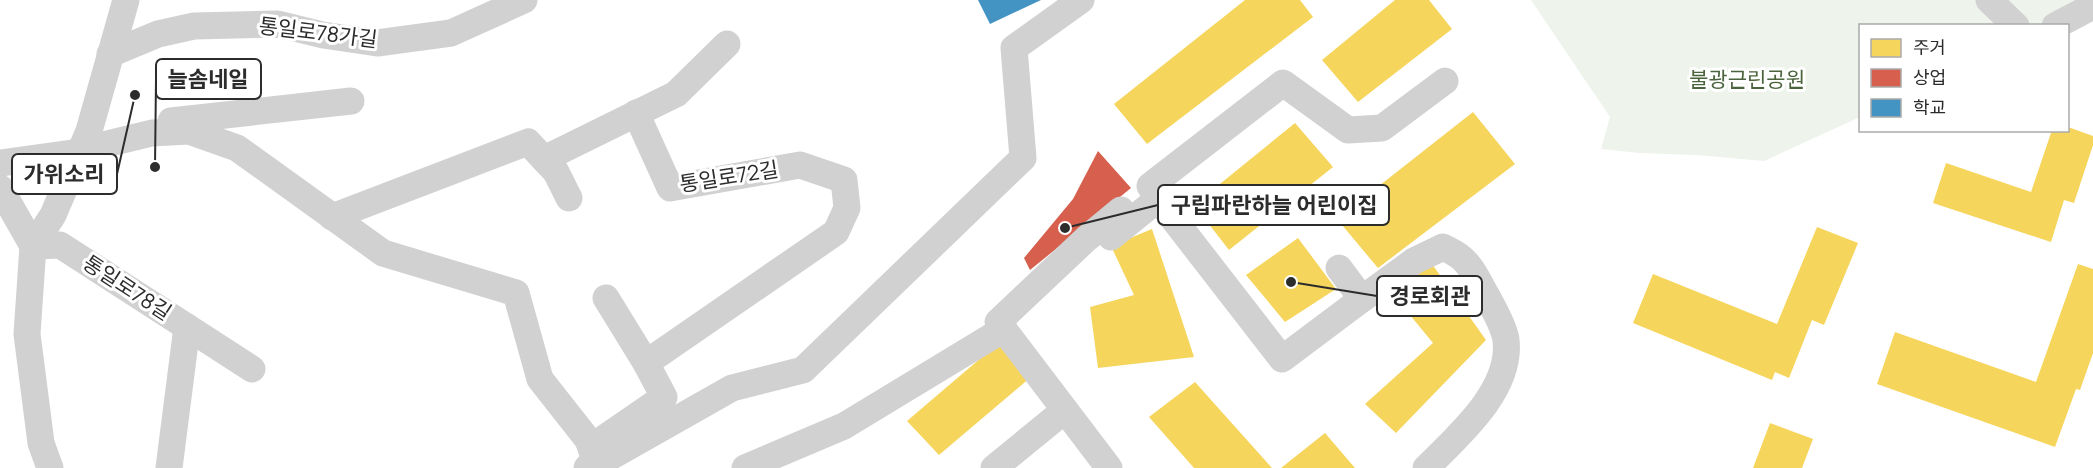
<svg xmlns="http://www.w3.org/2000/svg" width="2093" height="468" font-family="Manrope,'Noto Sans KR',sans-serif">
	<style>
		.green { fill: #eef3eb }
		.homes { fill: #f6d55c }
		.shops { fill: #d6604d }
		.schools { fill: #4393c3 }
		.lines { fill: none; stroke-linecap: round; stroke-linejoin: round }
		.street { stroke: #d1d1d1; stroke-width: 27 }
		.labels { text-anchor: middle; stroke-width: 6; stroke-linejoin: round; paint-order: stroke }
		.street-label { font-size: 21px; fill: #2c2c2c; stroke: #fff }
		.park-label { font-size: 21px; fill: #4b643d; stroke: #fff }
		.leader { fill: none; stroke: #2c2c2c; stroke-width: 2 }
		.callout-dot { fill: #2c2c2c; stroke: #fff; stroke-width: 2 }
		.callout { fill: #fff; stroke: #2c2c2c; stroke-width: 2 }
		.callout-label { font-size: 22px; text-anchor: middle; font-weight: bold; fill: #2c2c2c }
	</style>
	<rect width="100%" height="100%" fill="#fff"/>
	<!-- green -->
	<polygon class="green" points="1531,0 2081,0 2054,15 2040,25 1860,26 1860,117 1764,161 1696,155 1639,153 1601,149 1610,117"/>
	<!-- homes -->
	<g class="homes">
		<polygon points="1245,0 1300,0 1313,17 1147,144 1114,104"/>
		<polygon points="1395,0 1429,0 1452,29 1358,102 1322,60"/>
		<polygon points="1473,112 1515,164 1378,268 1337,219"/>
		<polygon points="1295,123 1333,167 1229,250 1194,205"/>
		<polygon points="2068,127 2093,136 2093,145 2074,203 2064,200 2051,242 1933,203 1946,163 2031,192 2052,130 2068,130"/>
		<polygon points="1817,227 1858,243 1824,325 1812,320 1789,378 1775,372 1772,380 1633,323 1653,274 1777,324"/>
		<polygon points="1152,229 1194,357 1098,368 1090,307 1134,295 1111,246"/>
		<polygon points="1298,238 1336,289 1285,322 1246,275"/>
		<polygon points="1432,264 1486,340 1396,433 1365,404 1433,343 1391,292"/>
		<polygon points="2078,264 2093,269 2093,353 2080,390 2076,389 2055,447 1877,384 1895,332 2036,382"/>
		<polygon points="1002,340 1031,377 939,455 907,421"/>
		<polygon points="1195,382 1272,468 1194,468 1149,417"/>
		<polygon points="1770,423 1813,439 1802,468 1753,468"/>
		<polygon points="1325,433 1355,468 1281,468"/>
	</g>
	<!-- shops -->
	<polygon class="shops" points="1098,151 1131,188 1030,270 1024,258 1073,199"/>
	<!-- schools -->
	<polygon class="schools" points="978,0 1041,0 990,24"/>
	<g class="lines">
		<!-- street -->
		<g class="street">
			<polyline points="1989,0 2016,26"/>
			<polyline points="2055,26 2093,6"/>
			<polyline points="110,54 158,34 194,26 278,24 323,35 377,43 451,33 524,0"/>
			<polyline points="636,113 670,188 800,165 844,180 847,208 836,232 646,363"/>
			<polyline points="171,121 351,101"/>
			<polyline points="82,150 152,133 189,131 237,148 383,253 516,293 540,379 588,440 598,468"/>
			<polyline points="544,159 676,94 727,44"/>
			<polyline points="0,163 81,152"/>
			<polyline points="0,188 33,246 60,245 252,369"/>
			<polyline points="1158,199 1150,186 1283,83 1348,130 1382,128 1445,81"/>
			<polyline points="332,217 528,142 556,172 569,198"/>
			<polyline points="1111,237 1158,199 1282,359 1362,299"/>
			<path d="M 1339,268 L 1362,299 L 1414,261 L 1443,247 C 1449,250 1455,253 1459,256 C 1472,265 1480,285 1488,298 C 1494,310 1504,326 1506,340 C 1512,390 1458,436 1426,468"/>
			<polyline points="595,459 603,439 664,397 646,363 606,298"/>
			<polyline points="50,468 41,443 27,334 33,246 53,215 89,131 126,0"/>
			<polyline points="169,468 187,327"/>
			<polyline points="587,468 595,459 612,456 732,388 803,370 1023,158 1014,48 1081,0"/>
			<polyline points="745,468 844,426 1004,329"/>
			<polyline points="994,468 1065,410"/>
			<polyline points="1109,468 998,322 1086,239 1121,210"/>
		</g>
	</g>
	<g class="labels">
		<!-- street labels -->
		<g class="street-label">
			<text transform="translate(318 33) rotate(7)" y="7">통일로78가길</text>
			<text transform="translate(729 177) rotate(-9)" y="7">통일로72길</text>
			<text transform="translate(127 288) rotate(33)" y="7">통일로78길</text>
		</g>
		<!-- park labels -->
		<g class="park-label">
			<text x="1747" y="87">불광근린공원</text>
		</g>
	</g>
	<!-- callouts -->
	<path class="leader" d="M155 167L156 79M135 95L117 174M1065 228L1158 205M1291 282L1377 296"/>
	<g class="callout-dot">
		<circle cx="155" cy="167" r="6"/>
		<circle cx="135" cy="95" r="6"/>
		<circle cx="1065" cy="228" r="6"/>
		<circle cx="1291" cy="282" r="6"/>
	</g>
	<g class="callout">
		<rect x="156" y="59" width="105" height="40" rx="6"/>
		<rect x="12" y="154" width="105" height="40" rx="6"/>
		<rect x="1158" y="185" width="231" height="40" rx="6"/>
		<rect x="1377" y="276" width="105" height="40" rx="6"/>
	</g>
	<g class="callout-label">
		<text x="208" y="87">늘솜네일</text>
		<text x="64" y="182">가위소리</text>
		<text x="1274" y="213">구립파란하늘 어린이집</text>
		<text x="1430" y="304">경로회관</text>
	</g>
	<!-- legend -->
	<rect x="1859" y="24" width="210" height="108" fill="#ffffff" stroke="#ababab" stroke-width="1.5"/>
	<rect x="1871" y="39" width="30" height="18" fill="#f6d55c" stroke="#ababab" stroke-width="1.5"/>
	<text x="1913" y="54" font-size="18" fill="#2c2c2c">주거</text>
	<rect x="1871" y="69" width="30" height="18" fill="#d6604d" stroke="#ababab" stroke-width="1.5"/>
	<text x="1913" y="84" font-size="18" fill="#2c2c2c">상업</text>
	<rect x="1871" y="99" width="30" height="18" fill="#4393c3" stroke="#ababab" stroke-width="1.5"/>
	<text x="1913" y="114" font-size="18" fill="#2c2c2c">학교</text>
</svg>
